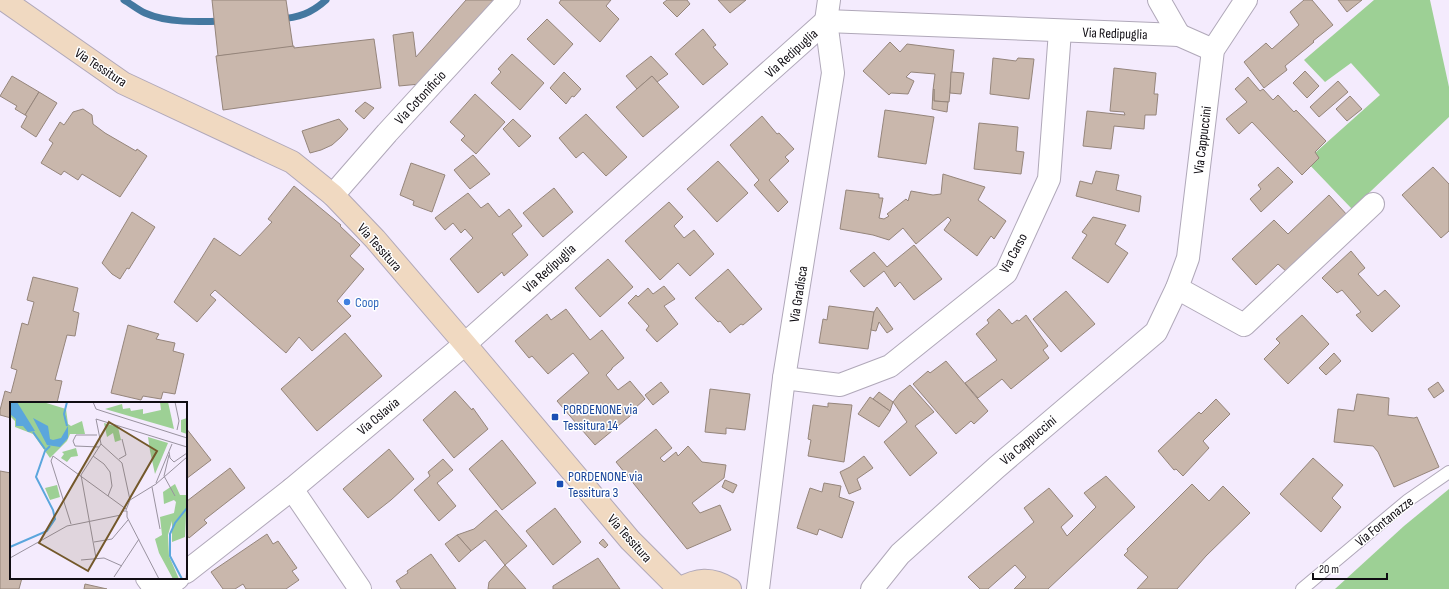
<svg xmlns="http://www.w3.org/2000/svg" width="1449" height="589" font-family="'Sofia Sans Condensed',sans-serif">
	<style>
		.green { fill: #9dd095 }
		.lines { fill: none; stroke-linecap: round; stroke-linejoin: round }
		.stream { stroke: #4478a0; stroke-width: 7 }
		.building { fill: #c9b7ac; stroke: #95857b }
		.lane-casing { stroke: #b0a8b9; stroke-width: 14 }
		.street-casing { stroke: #b0a8b9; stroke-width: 24 }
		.secondary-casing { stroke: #b0a8b9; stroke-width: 24 }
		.lane { stroke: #fff; stroke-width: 12 }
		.street { stroke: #fff; stroke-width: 22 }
		.secondary { stroke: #f0d9c1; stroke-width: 22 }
		.shop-dot { fill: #3f7fe0; stroke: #fff; stroke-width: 1.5 }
		.transit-dot { fill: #1a4fb4; stroke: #fff; stroke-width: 1.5 }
		.labels { text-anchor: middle; stroke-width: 3; stroke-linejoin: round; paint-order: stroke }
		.street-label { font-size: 14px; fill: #100d13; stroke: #fff }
		.shop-label { font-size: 14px; fill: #366cbe; stroke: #fff; text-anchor: start }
		.transit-label { font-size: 14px; fill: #164399; stroke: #fff; text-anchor: start }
		.inset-river { fill: none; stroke: #5ba6dd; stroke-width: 2 }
		.inset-road { fill: none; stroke: #99929f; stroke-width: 1 }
		.view { fill: #73582a; fill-opacity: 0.15; stroke: #73582a; stroke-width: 2 }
		.inset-edge { fill: none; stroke: #100d13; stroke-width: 2 }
	</style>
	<rect width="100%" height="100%" fill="#f4ebfd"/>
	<!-- green -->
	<g class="green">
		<polygon points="1374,0 1430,0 1449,87 1449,117 1352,209 1306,161 1380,95 1351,63 1325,82 1304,60"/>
		<polygon points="1449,489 1449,589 1335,589 1404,526"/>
	</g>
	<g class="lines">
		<!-- stream -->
		<g class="stream">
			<path d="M 124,0 C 131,4 138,10 145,13 C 167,23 199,22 223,21"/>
			<path d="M 279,19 C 298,18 312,13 326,0"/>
		</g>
	</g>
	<!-- building -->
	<g class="building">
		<polygon points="212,0 286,0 293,47 218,56"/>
		<polygon points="466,0 495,0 420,84 399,86 393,35 413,32 416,57"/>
		<polygon points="561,0 611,0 606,6 619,19 600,42 559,3"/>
		<polygon points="667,0 687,0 690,4 677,17 663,3"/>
		<polygon points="718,0 746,0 730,13"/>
		<polygon points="1304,0 1312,0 1333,25 1313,41 1314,42 1285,66 1287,70 1264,88 1244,62 1266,43 1272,49 1299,25 1290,12"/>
		<polygon points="1338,0 1362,0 1347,12"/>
		<polygon points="547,19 573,44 554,65 527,39"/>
		<polygon points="703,29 716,45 713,47 728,64 703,85 675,54"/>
		<polygon points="374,39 381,88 223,110 216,56 294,46 294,48"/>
		<polygon points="890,42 900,52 907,44 954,50 949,102 934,101 934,89 933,90 935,74 911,72 906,77 914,81 908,94 891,93 889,95 863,71"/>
		<polygon points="512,54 544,83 520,110 491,83 501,72 498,69"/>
		<polygon points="651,56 668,74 657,82 652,76 637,89 626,76"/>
		<polygon points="993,58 1016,61 1018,58 1034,59 1029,99 990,94"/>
		<polygon points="1114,68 1156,73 1154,94 1158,94 1156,115 1145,115 1144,129 1114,126 1111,149 1083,146 1087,111 1125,115 1124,112 1110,111"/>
		<polygon points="1305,71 1319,86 1307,98 1293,83"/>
		<polygon points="564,72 581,89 574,97 572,96 566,104 550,88"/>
		<polygon points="951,72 964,73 961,94 950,93"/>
		<polygon points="12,76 39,92 25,115 15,109 17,106 0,96"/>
		<polygon points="652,76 679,107 643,137 616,107"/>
		<polygon points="1248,77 1260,91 1263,89 1273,100 1278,95 1294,112 1296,110 1326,141 1315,152 1319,158 1302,175 1252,122 1239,134 1226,119 1247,102 1235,89"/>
		<polygon points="1338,81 1348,92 1319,117 1310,107"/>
		<polygon points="934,89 934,101 948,102 947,112 932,109 933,90"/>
		<polygon points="39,92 57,103 36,137 21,127 27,116 25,115"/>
		<polygon points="475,94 505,122 476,154 461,140 465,136 450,122"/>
		<polygon points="1350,96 1362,109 1347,121 1336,109"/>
		<polygon points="365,102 374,108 364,119 355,111"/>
		<polygon points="83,109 92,115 93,124 105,133 136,151 137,149 147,156 120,197 82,174 78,180 64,171 61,175 41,163 53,143 49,140 60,122 64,125 73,112"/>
		<polygon points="885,110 934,117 926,164 878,157"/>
		<polygon points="586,114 627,157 606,176 583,152 576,158 559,138"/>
		<polygon points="762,116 777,134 779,133 794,149 785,157 789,161 769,180 788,202 778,212 754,185 759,180 730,145"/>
		<polygon points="339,119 348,129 341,137 332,145 321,150 310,153 302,131"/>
		<polygon points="513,119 531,136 519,147 503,129"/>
		<polygon points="979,123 1018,127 1016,151 1024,152 1021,174 974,169"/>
		<polygon points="473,155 490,174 470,189 454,170"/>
		<polygon points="718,161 748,193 717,222 687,189"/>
		<polygon points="411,163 445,175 432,212 413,205 414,201 400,195"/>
		<polygon points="1278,167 1293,182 1261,212 1250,199 1261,189 1258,185"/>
		<polygon points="1433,167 1449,184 1449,231 1441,238 1402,195"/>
		<polygon points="1096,171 1119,175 1116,190 1141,196 1139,212 1076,196 1080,181 1092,184"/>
		<polygon points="943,174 985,187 978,200 1006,221 994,239 991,236 977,256 944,230 951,220 948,217 916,244 903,228 889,240 873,235 840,229 846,190 879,194 879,198 883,198 879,218 884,219 889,216 887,214 906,199 908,201 911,191 933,195 941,194"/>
		<polygon points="294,186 341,225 340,226 360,245 350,256 364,269 337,301 351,316 312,351 299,337 286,353 215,290 210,295 216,300 197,322 174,302 214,238 240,256 272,222 268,219"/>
		<polygon points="554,188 573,212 543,237 523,213"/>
		<polygon points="468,193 481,208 488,203 499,217 509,209 522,226 512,234 528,255 504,276 502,272 478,293 450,259 473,238 465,229 461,233 453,223 445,230 435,218"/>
		<polygon points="1329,195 1348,216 1288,273 1278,264 1256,285 1232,259 1274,220 1288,234"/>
		<polygon points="669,202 683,217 674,226 684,238 694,230 714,254 690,276 678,263 660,280 625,241"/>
		<polygon points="132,212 155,227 129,269 127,268 120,279 112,274 102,263"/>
		<polygon points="1093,217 1126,225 1115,244 1128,253 1108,283 1072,258 1087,235 1082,232"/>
		<polygon points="914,245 942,279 914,300 900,282 895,287 884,271 864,287 850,271 874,252 887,267"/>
		<polygon points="1351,251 1365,268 1358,274 1378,296 1385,290 1400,306 1372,332 1356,315 1361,312 1342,290 1337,293 1322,278"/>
		<polygon points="608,259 633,287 600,317 575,288"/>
		<polygon points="728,269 762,309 743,325 741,324 730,333 720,321 718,322 695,298"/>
		<polygon points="33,277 78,288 73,311 79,313 75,336 67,335 55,380 62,381 57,403 11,403 11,418 0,415 0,410 5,391 11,393 17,370 11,368 22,323 28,325 34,302 27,300"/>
		<polygon points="664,286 675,299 664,306 678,324 657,342 646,330 649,326 628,303 636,295 638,297 648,288 653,294"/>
		<polygon points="1066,291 1095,324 1061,352 1033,319"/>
		<polygon points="829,306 874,312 868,349 819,343 823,319 827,320"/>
		<polygon points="877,307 893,329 887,333 879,322 876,331 871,330 874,312"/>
		<polygon points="566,309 590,340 602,330 624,358 612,368 612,369 606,375 618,390 630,381 645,399 634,409 636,411 595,445 557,401 589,373 573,353 548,374 532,356 529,358 515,341 547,314 551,320"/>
		<polygon points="999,309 1012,324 1017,320 1019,321 1026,315 1048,346 1043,350 1049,358 1011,389 1002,379 978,398 965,383 997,360 976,334 989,323 987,320"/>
		<polygon points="1302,315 1329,344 1288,384 1264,359 1280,343 1276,339"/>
		<polygon points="128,325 159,334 156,339 175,343 173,351 184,354 175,394 163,392 161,399 143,396 141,400 111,393"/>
		<polygon points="345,333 382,376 317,431 281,389"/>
		<polygon points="1334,353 1341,361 1326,375 1319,368"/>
		<polygon points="946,361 988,411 974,424 971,421 956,434 913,384 928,371 930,373"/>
		<polygon points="661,382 669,392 653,405 645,395"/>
		<polygon points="1438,382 1444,391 1434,398 1428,389"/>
		<polygon points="910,385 934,412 915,426 937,453 910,476 884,442 907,422 893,402 900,393"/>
		<polygon points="710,389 750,394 745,430 726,428 726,434 705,432"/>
		<polygon points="455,391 472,410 473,408 488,429 454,458 423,420"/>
		<polygon points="879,392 893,402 890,411 873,399"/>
		<polygon points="1357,394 1389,398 1388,415 1414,418 1417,417 1439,467 1394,487 1378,452 1373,446 1334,442 1338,409 1354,411"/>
		<polygon points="870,397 890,411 879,427 858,414"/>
		<polygon points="1216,399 1230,414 1203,441 1209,448 1183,476 1176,469 1174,470 1158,451 1199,412 1201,414"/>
		<polygon points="828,403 852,405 844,462 808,456 811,440 808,439 813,405 828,407"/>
		<polygon points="186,428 211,460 186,479"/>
		<polygon points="656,429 672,448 660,458 664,462 676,452 678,456 688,446 702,462 726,465 724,478 692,503 700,513 720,505 731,530 687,549 616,462"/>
		<polygon points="502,440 536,483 502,510 469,469"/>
		<polygon points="389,449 414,479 391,500 368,518 343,489"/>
		<polygon points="864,456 873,468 857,479 861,489 849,494 840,472 850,467"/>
		<polygon points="1313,458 1343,485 1332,498 1341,507 1321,532 1280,494"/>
		<polygon points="443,459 453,470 437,483 456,506 439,521 414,490 430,476 428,472"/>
		<polygon points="230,468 245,488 204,520 207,523 189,538 186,534 187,501"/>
		<polygon points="0,471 11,473 11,578 22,578 19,589 0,589"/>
		<polygon points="1106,476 1135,507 1048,589 1014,589 1026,577 1015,565 988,589 980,589 968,577 1034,522 1024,508 1049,488 1073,516 1061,527 1067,536 1096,507 1084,493"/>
		<polygon points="725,480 737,485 733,493 722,487"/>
		<polygon points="824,483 841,486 839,497 854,502 842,538 819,529 817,535 797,528 810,488 822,492"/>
		<polygon points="1192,484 1209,501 1223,486 1250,513 1206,556 1177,589 1137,589 1148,577 1124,555 1128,551 1127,549"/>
		<polygon points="555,508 581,542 553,565 526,531"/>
		<polygon points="496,510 527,546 505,565 485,540 471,551 457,535 474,529"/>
		<polygon points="267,534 273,544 278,541 297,568 292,571 299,580 286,589 246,589 243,584 235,589 223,589 211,572"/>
		<polygon points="457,535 471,551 459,562 445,544"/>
		<polygon points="603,539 608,545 605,548 599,543"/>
		<polygon points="431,554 456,589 401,589 396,581 408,573 407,571"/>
		<polygon points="598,558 620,589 553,589 553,586"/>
		<polygon points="505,565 526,589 488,589 489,582"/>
		<polygon points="85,584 107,589 84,589"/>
	</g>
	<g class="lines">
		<!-- lane casing -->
		<g class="lane-casing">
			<polyline id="lane" points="1302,589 1407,501 1449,472"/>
		</g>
		<!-- street casing -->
		<g class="street-casing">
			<g id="street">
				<polyline points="1159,0 1179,35"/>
				<polyline points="333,195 387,133 509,0"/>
				<polyline points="1177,288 1244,325 1373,204"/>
				<polyline points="784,378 840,385 890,366 1006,273 1049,179 1060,31"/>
				<polyline points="292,489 360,589"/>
				<polyline points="186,572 292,489 465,344 826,21 1179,35 1213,50"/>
				<polyline points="147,578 155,589"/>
				<polyline points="164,589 178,578"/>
				<polyline points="758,589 784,378 833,73 826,21 829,0"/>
				<polyline points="872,589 900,554 997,467 1156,332 1177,288 1188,258 1213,50 1246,0"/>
			</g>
		</g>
		<!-- secondary casing -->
		<g class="secondary-casing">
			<g id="secondary">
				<polyline points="4,0 123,83 292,162 333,195 375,239 465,344 630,540 679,589"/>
				<path d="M 679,589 C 697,579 711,577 730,589"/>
			</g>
		</g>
		<!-- lane -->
		<use href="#lane" class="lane"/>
		<!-- street -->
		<use href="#street" class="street"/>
		<!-- secondary -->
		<use href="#secondary" class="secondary"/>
	</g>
	<!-- markers -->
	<circle class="shop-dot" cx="347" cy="302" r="4"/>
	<g class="transit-dot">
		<rect x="551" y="413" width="8" height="8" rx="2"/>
		<rect x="556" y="480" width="8" height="8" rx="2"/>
	</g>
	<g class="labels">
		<!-- street labels -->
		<g class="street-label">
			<text transform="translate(1115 33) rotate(2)" y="5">Via Redipuglia</text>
			<text transform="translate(791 53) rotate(-42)" y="5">Via Redipuglia</text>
			<text transform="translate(101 67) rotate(33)" y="5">Via Tessitura</text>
			<text transform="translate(420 97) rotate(-47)" y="5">Via Cotonificio</text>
			<text transform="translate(1202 140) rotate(-83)" y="5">Via Cappuccini</text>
			<text transform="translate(380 247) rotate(48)" y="5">Via Tessitura</text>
			<text transform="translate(1013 253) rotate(-62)" y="5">Via Carso</text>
			<text transform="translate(549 268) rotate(-42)" y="5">Via Redipuglia</text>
			<text transform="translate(798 294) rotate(-81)" y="5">Via Gradisca</text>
			<text transform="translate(378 416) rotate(-40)" y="5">Via Oslavia</text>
			<text transform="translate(1028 440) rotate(-40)" y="5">Via Cappuccini</text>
			<text transform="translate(1384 521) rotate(-39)" y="5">Via Fontanazze</text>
			<text transform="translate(630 538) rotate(48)" y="5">Via Tessitura</text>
		</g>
		<!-- shop labels -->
		<g class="shop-label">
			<text x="355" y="307">Coop</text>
		</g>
		<!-- transit labels -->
		<g class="transit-label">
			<text x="563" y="414">PORDENONE via<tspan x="563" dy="16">Tessitura 14</tspan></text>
			<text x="568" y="481">PORDENONE via<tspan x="568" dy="16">Tessitura 3</tspan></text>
		</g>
	</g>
	<!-- overview -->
	<g transform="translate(10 402)">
		<rect width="177" height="177" fill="#f4ebfd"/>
		<path d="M 0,0 L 33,0 L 56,7 L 58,22 L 61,24 L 72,19 L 75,32 L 60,32 L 57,39 L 40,56 L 23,32 L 5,25 L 5,19 L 0,14 ZM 150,0 L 158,0 L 164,27 L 95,7 L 112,2 L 113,7 L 120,6 L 121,9 L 133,7 L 133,12 L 151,8 ZM 177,16 L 177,32 L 171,30 L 171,18 ZM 94,21 L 108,25 L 111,38 L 105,40 L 103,31 L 97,35 ZM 138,35 L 158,41 L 145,72 L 140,49 ZM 66,46 L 68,54 L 61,55 L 57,60 L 51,56 L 54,52 L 52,50 ZM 165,82 L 170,93 L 177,93 L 175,135 L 162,140 L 162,119 L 158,133 L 159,154 L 169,177 L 163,177 L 149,151 L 145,137 L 152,133 L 150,115 L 164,111 L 166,100 L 164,98 L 154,102 L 153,90 ZM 47,83 L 50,95 L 40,98 L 35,86 Z" fill="#9dd095"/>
		<path d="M 0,0 L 7,0 L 25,29 L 18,30 L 13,24 L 6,24 L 6,17 L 0,12 ZM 23,16 L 38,24 L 40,37 L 43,38 L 51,36 L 58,24 L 58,36 L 50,45 L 37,43 Z" fill="#5ba6dd"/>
		<path class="inset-river" d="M 57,24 L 54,12 L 57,0M 23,30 L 35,47M 0,145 L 37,129 L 45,117 L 43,108 L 26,75 L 35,49 L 40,44M 172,177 L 160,154 L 160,132 L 165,121 L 177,106"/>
		<path class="inset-road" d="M 83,0 L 86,7 L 92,9 L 177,36M 165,0 L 169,19 L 167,28M 87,33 L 66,33 L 63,39 L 65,44 L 89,45M 159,50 L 160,56 L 164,60 L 177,51M 83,54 L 94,62 L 100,70 L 102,84 L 98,94M 109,57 L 116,53 L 112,37M 154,74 L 165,94M 154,74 L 159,53M 146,81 L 162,42M 142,85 L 150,127M 120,98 L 112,61 L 91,42 L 86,17 L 177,45M 116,108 L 120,98 L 146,82 L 177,55M 111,113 L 112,109 L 117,109 L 117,115M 117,115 L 149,177M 61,122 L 41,59 L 43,54 L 116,107M 84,140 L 102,137 L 118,118M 0,156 L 57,124 L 111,113M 86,156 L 71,73 L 91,42M 71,158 L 94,156 L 112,164M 104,175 L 129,137M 176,177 L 177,165"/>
		<path class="view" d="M 99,20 L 147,49 L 78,169 L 29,141 Z"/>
		<rect width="177" height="177" class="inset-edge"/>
	</g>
	<!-- scale -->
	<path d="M1313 573v6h74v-6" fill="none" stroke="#100d13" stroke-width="2"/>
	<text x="1319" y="573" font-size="12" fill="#100d13" stroke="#ffffff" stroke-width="3" paint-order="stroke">20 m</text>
</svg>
